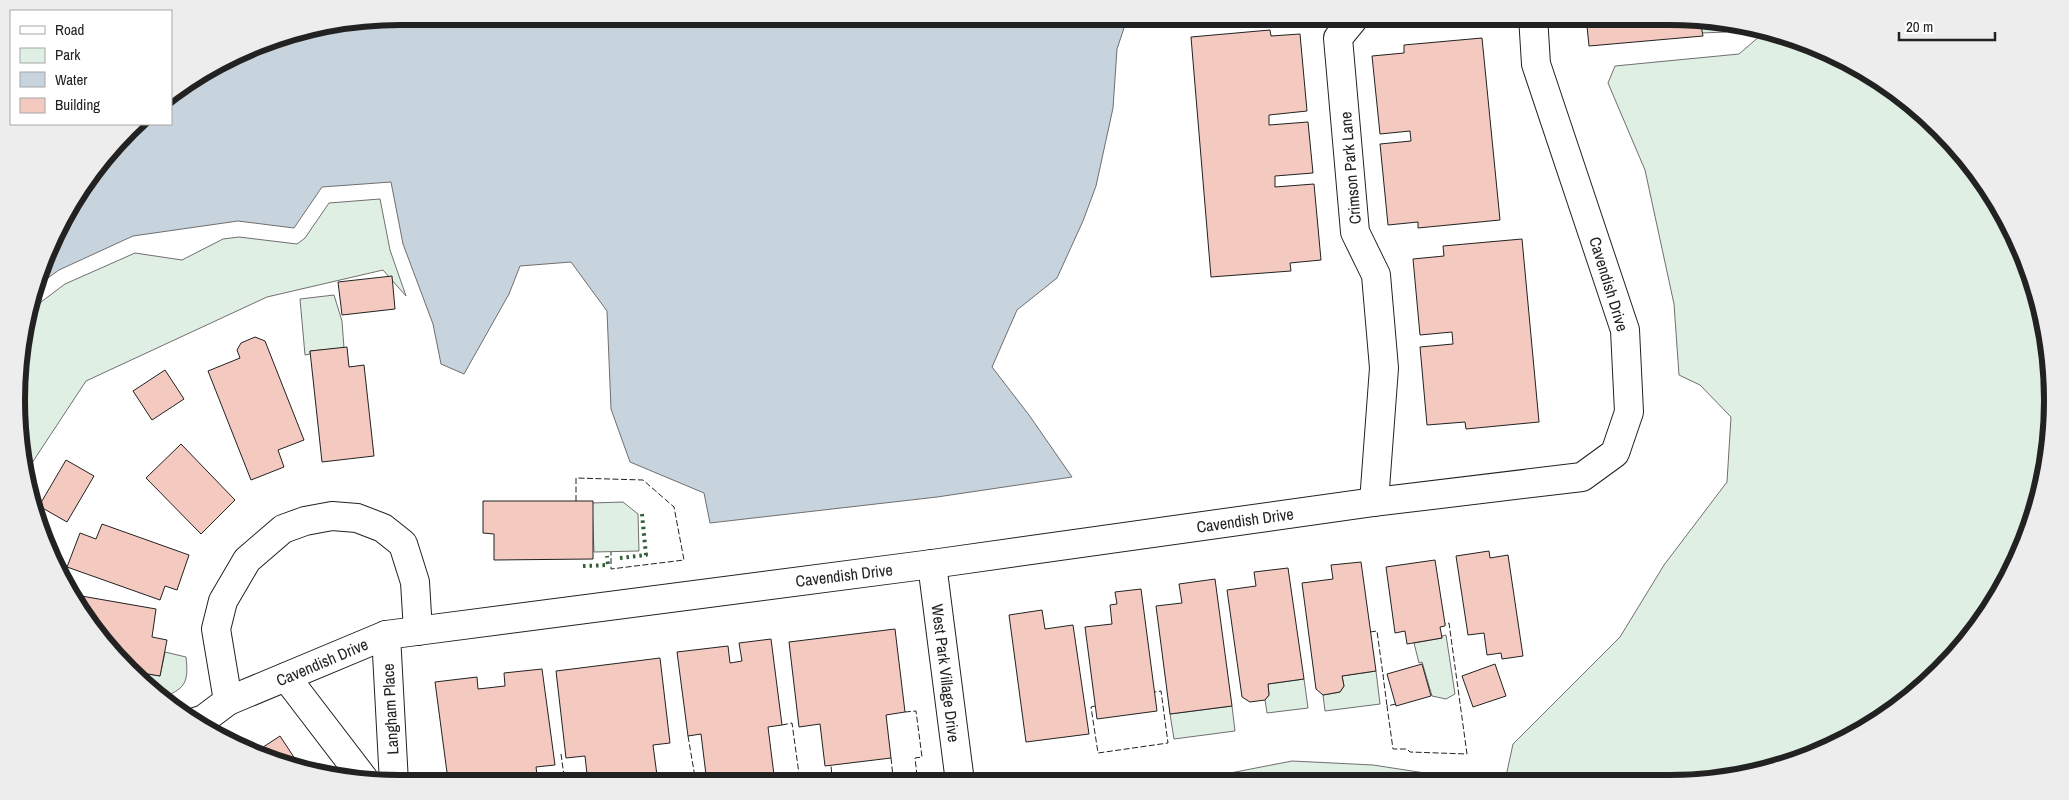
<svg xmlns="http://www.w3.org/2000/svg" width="2069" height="800" font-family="'Archivo Narrow',sans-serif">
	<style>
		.green { fill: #e0efe3; stroke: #6f6f6f }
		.water { fill: #c7d3dd; stroke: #6f6f6f }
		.building { fill: #f3c9c0; stroke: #222 }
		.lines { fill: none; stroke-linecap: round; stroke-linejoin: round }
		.minor-casing { stroke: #222; stroke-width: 30 }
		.minor { stroke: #fff; stroke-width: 28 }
		.hedge { stroke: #2f5e38; stroke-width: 4; stroke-dasharray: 2.5 4; stroke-linecap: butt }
		.fence { stroke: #222; stroke-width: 1; stroke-dasharray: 6 2.5; stroke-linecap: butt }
		.labels { text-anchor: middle; stroke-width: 4; stroke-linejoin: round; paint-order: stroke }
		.street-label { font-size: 16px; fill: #222; stroke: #fff }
		.rim { fill: none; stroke: #222; stroke-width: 6 }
	</style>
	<rect width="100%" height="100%" fill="#fff"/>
	<!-- green -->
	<g class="green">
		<polygon points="1700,20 1729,24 1726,32 1701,33"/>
		<polygon points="1768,29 1839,56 1903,96 1958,147 2001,208 2032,277 2049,350 2052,425 2040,500 2001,592 1922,688 1838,744 1719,780 1505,781 1513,744 1620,637 1664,565 1727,482 1731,417 1700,385 1679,375 1674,304 1645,170 1608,83 1615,66 1739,54"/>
		<polygon points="380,199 390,250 406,296 383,270 267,297 86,381 26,472 23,469 20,350 29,311 65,284 135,253 182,260 223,239 239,237 297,244 305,238 329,203"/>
		<polygon points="334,295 342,321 344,348 310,351 310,354 305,355 300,299"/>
		<polygon points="623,502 638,514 639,551 594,552 592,503"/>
		<polygon points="1446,635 1455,694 1446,699 1432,696 1422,662 1419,663 1414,643 1442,638 1442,636"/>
		<path d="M 165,652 L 186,657 C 189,683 185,689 161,698 L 136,672 L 160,676 Z"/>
		<polygon points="1376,671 1380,704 1325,711 1323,695 1340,692 1344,686 1342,676"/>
		<polygon points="1304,679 1308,708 1267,713 1265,700 1269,695 1268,684"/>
		<polygon points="1232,706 1235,731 1174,739 1170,714"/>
		<polygon points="1292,761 1373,765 1438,775 1503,781 1184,782"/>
	</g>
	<!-- water -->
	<polygon class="water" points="400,16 1128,16 1117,49 1113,108 1096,186 1083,221 1057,278 1017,310 992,367 1029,415 1072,477 937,497 710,523 704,493 630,462 611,409 607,311 571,262 520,266 509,294 464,374 441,364 433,324 403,244 391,182 322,187 294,228 238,221 133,236 59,270 34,288 37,276 68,208 137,124 171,124 171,94 208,68 276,37"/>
	<!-- building -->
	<g class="building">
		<polygon points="1586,16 1669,16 1700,20 1703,36 1589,46"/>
		<polygon points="1270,30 1271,36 1300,34 1307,111 1269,115 1269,125 1308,122 1313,173 1275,176 1275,187 1314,184 1321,260 1290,263 1291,271 1211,277 1191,37"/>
		<polygon points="1482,38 1500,220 1418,228 1418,222 1388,225 1380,144 1411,141 1410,131 1380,134 1372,56 1404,53 1404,45"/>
		<polygon points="1522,239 1539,422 1466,429 1465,422 1427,425 1420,347 1453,344 1452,332 1420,335 1413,259 1444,256 1443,246"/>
		<polygon points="392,276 395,309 342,315 338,282"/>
		<polygon points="255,337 265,341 304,440 278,450 284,467 251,480 208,371 240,358 237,350 241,343"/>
		<polygon points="347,347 349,367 364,365 374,456 322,462 310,351"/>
		<polygon points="165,370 184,399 152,420 133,391"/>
		<polygon points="181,444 235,500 201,534 146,478"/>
		<polygon points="66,460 94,476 67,522 39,506"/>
		<polygon points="483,501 593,501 593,559 494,560 494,534 483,533"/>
		<polygon points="102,524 189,555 177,590 165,586 160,600 67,567 80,533 96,539"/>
		<polygon points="1489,551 1490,558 1508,555 1523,656 1502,659 1501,653 1487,655 1484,633 1468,635 1456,556"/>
		<polygon points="1435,560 1445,624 1445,626 1440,627 1442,638 1407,644 1405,631 1395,633 1386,567"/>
		<polygon points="1361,562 1376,671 1342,676 1344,686 1340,692 1323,695 1316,689 1302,583 1333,579 1331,565"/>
		<polygon points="1288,568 1304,679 1268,684 1269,695 1265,700 1250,702 1242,697 1227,590 1256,586 1254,572"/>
		<polygon points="1215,579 1232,706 1170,714 1156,606 1182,603 1179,584"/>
		<polygon points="1141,589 1157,711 1097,719 1085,627 1112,624 1110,605 1117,604 1115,592"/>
		<polygon points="70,594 156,609 152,637 167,640 160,676 136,672 81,613"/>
		<polygon points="1042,610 1045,629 1073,625 1089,734 1026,742 1009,615"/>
		<polygon points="895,629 905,712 886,715 891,758 825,766 820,724 799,727 789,642"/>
		<polygon points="771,639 782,725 768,727 774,775 707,783 701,734 688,736 677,652 728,646 730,663 742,661 739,643"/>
		<polygon points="660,658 670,743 653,745 658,783 588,783 585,756 566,758 556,671"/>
		<polygon points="1422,664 1431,696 1396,706 1387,674"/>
		<polygon points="1495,664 1506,696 1473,707 1462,676"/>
		<polygon points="542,669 555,765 536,767 538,783 470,784 469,777 448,780 435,682 477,677 478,689 505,686 504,673"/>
		<polygon points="280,736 303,771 254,753"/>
	</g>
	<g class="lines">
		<!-- minor casing -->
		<g class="minor-casing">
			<g id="minor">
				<polyline points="1356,16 1338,38 1355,232 1376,275 1384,368 1374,502"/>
				<polyline points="932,564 960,782"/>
				<polyline points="386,635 394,783"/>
				<polyline points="286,677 364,779"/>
				<polyline points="228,701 216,629 223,601 247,560 283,529 305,521 332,516 357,518 383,528 403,544 415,582 418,631"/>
				<polyline points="195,722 204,719 228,701 386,635 932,564 1374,502 1582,477 1615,453 1629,412 1625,330 1536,64 1533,16"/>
			</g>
		</g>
		<!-- minor -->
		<use href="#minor" class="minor"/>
		<!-- hedge -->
		<g class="hedge">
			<polyline points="620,558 646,555 642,514"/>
			<polyline points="583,566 608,565 607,556"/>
		</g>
		<!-- fence -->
		<g class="fence">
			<polyline points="576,501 576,478 643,480 674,507 684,560 611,569 611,552"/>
			<polyline points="1370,632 1377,631 1383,675"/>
			<polyline points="1384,675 1383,675 1387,706"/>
			<polyline points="1396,704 1387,706 1393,749 1407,749 1410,752 1467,754 1449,623 1445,624"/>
			<polyline points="1095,706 1091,707 1098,753 1168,743 1161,691 1155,692"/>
			<polyline points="782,725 792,723 800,781"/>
			<polyline points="688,736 696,783"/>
			<polyline points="561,754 565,783"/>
			<polyline points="891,758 893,777 917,775 915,758 922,757 916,711 905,712"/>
			<polyline points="774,775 775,783"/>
			<polyline points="785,783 832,776 831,766"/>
			<polyline points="438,784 437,776 447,774"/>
		</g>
	</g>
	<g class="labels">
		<!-- street labels -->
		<g class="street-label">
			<text transform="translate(1350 168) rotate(-95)" y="6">Crimson Park Lane</text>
			<text transform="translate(1609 284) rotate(73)" y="6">Cavendish Drive</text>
			<text transform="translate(1245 520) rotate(-8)" y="6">Cavendish Drive</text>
			<text transform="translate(844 575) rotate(-7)" y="6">Cavendish Drive</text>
			<text transform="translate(322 662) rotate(-23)" y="6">Cavendish Drive</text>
			<text transform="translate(946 673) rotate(83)" y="6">West Park Village Drive</text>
			<text transform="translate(390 709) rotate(-93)" y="6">Langham Place</text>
		</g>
	</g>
	<!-- crop -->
	<path d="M0 0H2069V800H0ZM400 25H1669A375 375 0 0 1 2044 400V400A375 375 0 0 1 1669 775H400A375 375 0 0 1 25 400V400A375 375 0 0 1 400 25Z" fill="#ededed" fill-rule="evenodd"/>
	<path class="rim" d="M400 25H1669A375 375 0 0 1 2044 400V400A375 375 0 0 1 1669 775H400A375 375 0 0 1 25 400V400A375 375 0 0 1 400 25Z"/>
	<!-- legend -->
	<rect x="10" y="10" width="162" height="115" fill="#ffffff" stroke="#a7a7a7"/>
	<rect x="20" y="26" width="25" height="8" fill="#ffffff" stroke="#a7a7a7"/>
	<text x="55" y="35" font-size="15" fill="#222222">Road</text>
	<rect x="20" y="48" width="25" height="15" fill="#e0efe3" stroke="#a7a7a7"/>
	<text x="55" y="60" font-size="15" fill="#222222">Park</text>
	<rect x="20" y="72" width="25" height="15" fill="#c7d3dd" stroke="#a7a7a7"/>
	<text x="55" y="85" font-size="15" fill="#222222">Water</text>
	<rect x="20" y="98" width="25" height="15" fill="#f3c9c0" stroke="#a7a7a7"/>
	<text x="55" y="110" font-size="15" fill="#222222">Building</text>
	<!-- scale -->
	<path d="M1899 32v8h96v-8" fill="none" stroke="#222222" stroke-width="2.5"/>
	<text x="1906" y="32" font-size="15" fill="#222222" stroke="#ffffff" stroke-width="4" paint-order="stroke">20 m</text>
</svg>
